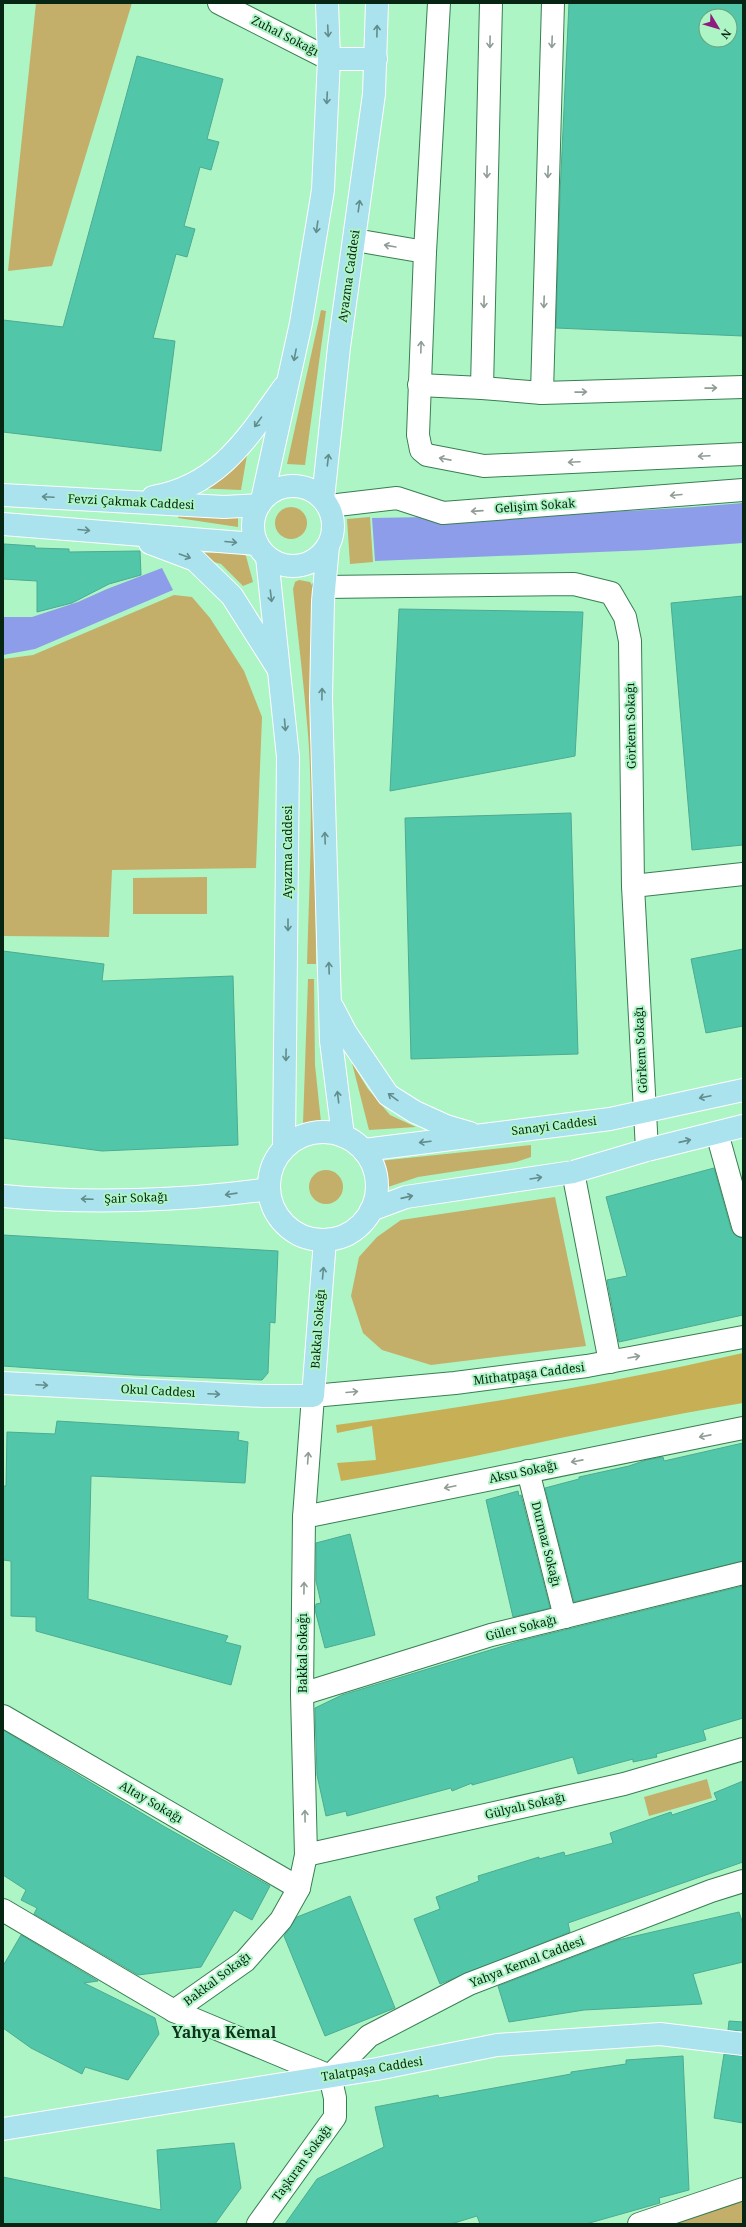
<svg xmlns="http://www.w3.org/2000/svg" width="746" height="2227" font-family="'Noto Serif',serif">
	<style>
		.green { fill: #c3af69 }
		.forest { fill: #c7af56 }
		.water { fill: #8d9de9 }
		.building { fill: #52c6a9; stroke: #4cab93; fill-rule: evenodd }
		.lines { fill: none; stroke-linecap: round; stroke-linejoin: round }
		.minor-casing { stroke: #397e53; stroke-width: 24 }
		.major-casing { stroke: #fff; stroke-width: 24 }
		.minor { stroke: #fff; stroke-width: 22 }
		.major { stroke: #aae2ee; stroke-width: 22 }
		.oneway { stroke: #618d8b }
		.oneway2 { stroke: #8f9d95 }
		.labels { text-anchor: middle; stroke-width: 4; stroke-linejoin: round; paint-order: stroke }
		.street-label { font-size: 12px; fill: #072513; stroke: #adf5c4 }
		.district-label { font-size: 16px; font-weight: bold; fill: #0e331d; stroke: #adf5c4 }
	</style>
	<rect width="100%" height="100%" fill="#adf5c4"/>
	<!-- green -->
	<g class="green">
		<polygon points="36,3 132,3 52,266 8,271"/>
		<polygon points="321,310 326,311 305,465 287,464"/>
		<polygon points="249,443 241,490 194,488"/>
		<circle cx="291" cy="523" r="16"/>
		<polygon points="179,515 238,516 238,527 178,518"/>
		<polygon points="370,517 373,562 350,564 347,519"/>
		<polygon points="241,552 246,556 253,582 243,586 221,564 196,557 193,553"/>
		<path d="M 299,580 L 310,582 L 313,587 L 316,964 L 307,964 C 309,888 314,810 308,734 C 304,685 298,637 293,589 L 295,582 Z"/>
		<polygon points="174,595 192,597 210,618 244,671 262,717 256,868 112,870 109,937 3,936 3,659 33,655"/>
		<polygon points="207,877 207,914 133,914 133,878"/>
		<polygon points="308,979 314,979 315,1065 321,1122 303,1124"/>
		<polygon points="352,1063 368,1089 390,1115 416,1127 369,1130"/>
		<polygon points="531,1145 531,1157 516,1162 418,1177 385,1188 379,1161"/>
		<circle cx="326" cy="1187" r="17"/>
		<polygon points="555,1197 586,1346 431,1365 382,1350 363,1333 351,1296 359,1257 377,1237 401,1220"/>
		<polygon points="707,1779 712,1798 649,1816 644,1797"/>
		<polygon points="743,2202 743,2224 676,2224 705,2210"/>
	</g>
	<!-- forest -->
	<path class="forest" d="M 743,1353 L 743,1403 C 608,1425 476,1459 341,1481 L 337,1463 L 376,1460 L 372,1426 L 337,1433 L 336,1425 C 473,1406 608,1384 743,1353 Z"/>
	<!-- water -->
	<g class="water">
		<path d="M 743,503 L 743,543 L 648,550 L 375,561 L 372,518 C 496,516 620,514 743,503 Z"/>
		<polygon points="162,568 173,590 35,649 3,655 3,617 32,617 78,602 107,589"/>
	</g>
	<!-- building -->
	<g class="building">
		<path d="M 569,3 L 743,3 L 743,336 L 556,328 L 560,194 ZM 706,16 L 730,16 L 730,40 L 706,40 Z"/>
		<polygon points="137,56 223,79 207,139 219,142 211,170 200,167 184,226 195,229 187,257 176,254 153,338 175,341 161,451 3,432 3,320 63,327"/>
		<polygon points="4,544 35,546 35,548 69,549 69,552 140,551 141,575 109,584 72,603 37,612 37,581 3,579"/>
		<polygon points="743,596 743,845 692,850 671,603"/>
		<polygon points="399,609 583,612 575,756 390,791"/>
		<polygon points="571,813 578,1054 411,1059 405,818"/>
		<polygon points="743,949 743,1026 706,1033 691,959"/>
		<polygon points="3,951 104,964 102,981 233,976 238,1145 102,1151 3,1138"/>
		<polygon points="714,1168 731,1229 735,1235 743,1238 743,1315 619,1342 607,1280 627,1276 606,1197"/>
		<polygon points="3,1235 278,1251 275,1323 270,1322 268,1373 262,1380 134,1375 3,1366"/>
		<polygon points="57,1421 239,1432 238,1440 248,1442 245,1483 91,1476 88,1599 228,1636 225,1642 241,1646 231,1685 36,1631 36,1617 11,1616 11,1561 3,1560 3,1486 6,1486 7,1432 55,1434"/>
		<polygon points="743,1443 743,1561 574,1602 545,1488 579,1479 579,1477 629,1466 646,1460 663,1457 664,1461"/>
		<polygon points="518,1491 519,1496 521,1495 550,1608 513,1617 486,1500"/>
		<polygon points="350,1534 375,1635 325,1648 315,1610 316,1604 321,1603 316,1581 316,1543"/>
		<polygon points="743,1586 743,1718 703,1730 706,1740 656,1754 657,1757 633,1762 633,1759 578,1774 573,1757 472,1785 472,1783 452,1791 451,1788 347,1816 346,1811 326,1816 317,1775 315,1708 342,1695 520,1641"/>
		<polygon points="3,1730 165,1827 270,1886 252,1920 234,1910 201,1967 138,1975 34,1914 37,1908 21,1900 26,1890 3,1875"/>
		<polygon points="743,1781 743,1862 568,1923 570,1932 440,1984 414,1919 440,1909 436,1897 479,1881 478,1876 539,1857 539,1859 564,1852 565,1856 613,1843 610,1833 671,1812 672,1815 717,1800 714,1793"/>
		<polygon points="350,1896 395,2008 325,2036 284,1936 297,1917"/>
		<polygon points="739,1912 743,1924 743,1962 693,1974 702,2004 584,2010 509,2022 498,1986 618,1940"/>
		<polygon points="21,1935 98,1981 84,1983 155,2018 159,2034 128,2080 85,2067 82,2074 31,2048 3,2028 3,1966"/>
		<polygon points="729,2021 743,2022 743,2031 728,2030"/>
		<polygon points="724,2054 743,2056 743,2123 714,2118"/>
		<polygon points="683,2056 689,2190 659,2198 660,2203 586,2224 480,2224 477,2216 451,2224 285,2224 317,2179 384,2147 375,2107 438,2095 439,2098 571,2074 571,2072 626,2064 626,2060"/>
		<polygon points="234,2143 241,2188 215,2224 3,2224 3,2177 161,2210 157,2150"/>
	</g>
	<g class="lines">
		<!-- minor casing -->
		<g class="minor-casing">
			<g id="minor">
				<polyline points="219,3 329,59"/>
				<polyline points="439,3 425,252 418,435 421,450 427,455 484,466 743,454"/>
				<polyline points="355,240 425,252"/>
				<polyline points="419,385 482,388 491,3"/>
				<polyline points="482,388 542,393 743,387"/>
				<polyline points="542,393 553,3"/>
				<polyline points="329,506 397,498 443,513 743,490"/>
				<polyline points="324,587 574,584 611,593 625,617 630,641 633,886 647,1150"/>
				<polyline points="633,886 743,874"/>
				<polyline points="717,1133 743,1226"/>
				<polyline points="573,1172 610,1362"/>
				<polyline points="528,1471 565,1617"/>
				<polyline points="304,1517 743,1428"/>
				<polyline points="302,1694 491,1635 743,1573"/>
				<polyline points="3,1716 299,1888"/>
				<polyline points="306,1855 624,1784 743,1749"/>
				<polyline points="3,1910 174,2011 330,2076"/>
				<polyline points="174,2011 245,1961 281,1920 299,1888 306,1855 302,1694 304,1517 313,1396 455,1383 587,1366 743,1337"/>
				<polyline points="330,2076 369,2036 469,1984 711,1891 743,1881"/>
				<polyline points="258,2224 335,2117 335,2098 330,2076"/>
				<polyline points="639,2224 743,2189"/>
			</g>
		</g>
		<!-- major casing -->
		<g class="major-casing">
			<g id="major">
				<polyline points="329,59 376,59"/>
				<circle cx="293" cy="526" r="40"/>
				<polyline points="3,495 224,507 259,505"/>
				<path d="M 153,497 C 220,485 247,438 284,387"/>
				<polyline points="323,499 339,347 374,94 377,3"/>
				<polyline points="262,500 301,323 323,190 329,59 327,3"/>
				<polyline points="3,524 257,544"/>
				<polyline points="150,543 195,560 232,596 277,667"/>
				<polyline points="328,546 323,601 321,699 331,1041 343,1136"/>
				<polyline points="267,557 288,757 284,1148"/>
				<polyline points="333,1008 346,1033 388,1095 415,1112 446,1126 470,1133"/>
				<circle cx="323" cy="1186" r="54"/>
				<polyline points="364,1150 610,1119 743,1090"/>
				<path d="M 3,1196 C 89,1204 184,1201 269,1189"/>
				<polyline points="371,1210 406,1197 573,1172 647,1150 743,1126"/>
				<polyline points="3,1383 263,1396 313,1396 325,1240"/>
				<polyline points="3,2129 377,2069 497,2045 660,2034 743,2044"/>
			</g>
		</g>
		<!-- minor -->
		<use href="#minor" class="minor"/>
		<!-- major -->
		<use href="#major" class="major"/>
	</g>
	<!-- one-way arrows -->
	<defs><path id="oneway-shaft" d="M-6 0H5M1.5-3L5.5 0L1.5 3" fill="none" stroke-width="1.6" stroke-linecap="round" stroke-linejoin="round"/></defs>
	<g class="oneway">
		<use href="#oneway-shaft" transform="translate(328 31) rotate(87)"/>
		<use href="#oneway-shaft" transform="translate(377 31) rotate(-89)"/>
		<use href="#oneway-shaft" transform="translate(327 98) rotate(93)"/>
		<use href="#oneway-shaft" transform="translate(359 206) rotate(-82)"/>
		<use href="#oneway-shaft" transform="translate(317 227) rotate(98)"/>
		<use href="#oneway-shaft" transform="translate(295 355) rotate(101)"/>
		<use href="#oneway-shaft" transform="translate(258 422) rotate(126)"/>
		<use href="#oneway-shaft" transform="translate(328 460) rotate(-83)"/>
		<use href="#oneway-shaft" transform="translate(48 497) rotate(-177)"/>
		<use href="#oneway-shaft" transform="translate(84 530) rotate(5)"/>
		<use href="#oneway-shaft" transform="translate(231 542) rotate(5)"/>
		<use href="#oneway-shaft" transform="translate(185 556) rotate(20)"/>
		<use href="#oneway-shaft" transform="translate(271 596) rotate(83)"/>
		<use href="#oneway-shaft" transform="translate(322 694) rotate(-89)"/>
		<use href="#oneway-shaft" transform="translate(285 725) rotate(85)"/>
		<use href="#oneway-shaft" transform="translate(325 838) rotate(-92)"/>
		<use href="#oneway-shaft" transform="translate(288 925) rotate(90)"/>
		<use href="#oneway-shaft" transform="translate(329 968) rotate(-92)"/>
		<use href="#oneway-shaft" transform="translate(286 1055) rotate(91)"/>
		<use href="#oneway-shaft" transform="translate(338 1097) rotate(-97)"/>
		<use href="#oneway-shaft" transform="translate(393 1097) rotate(-144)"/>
		<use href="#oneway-shaft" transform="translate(705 1097) rotate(168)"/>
		<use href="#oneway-shaft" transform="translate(685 1141) rotate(-13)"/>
		<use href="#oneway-shaft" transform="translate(425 1142) rotate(173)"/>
		<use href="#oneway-shaft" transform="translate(536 1178) rotate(-9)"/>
		<use href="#oneway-shaft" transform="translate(231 1194) rotate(172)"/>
		<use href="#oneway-shaft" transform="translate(407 1197) rotate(-13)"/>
		<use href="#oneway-shaft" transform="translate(87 1199) rotate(-178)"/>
		<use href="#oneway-shaft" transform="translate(323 1273) rotate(-85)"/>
		<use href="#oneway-shaft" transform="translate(42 1385) rotate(3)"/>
		<use href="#oneway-shaft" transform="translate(214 1394) rotate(3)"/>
	</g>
	<g class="oneway2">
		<use href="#oneway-shaft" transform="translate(490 42) rotate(91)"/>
		<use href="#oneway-shaft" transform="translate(552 42) rotate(92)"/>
		<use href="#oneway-shaft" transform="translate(487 172) rotate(91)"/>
		<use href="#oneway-shaft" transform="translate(548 172) rotate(92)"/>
		<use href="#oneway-shaft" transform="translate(390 246) rotate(-170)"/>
		<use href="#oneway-shaft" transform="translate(484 302) rotate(91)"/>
		<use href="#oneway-shaft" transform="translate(544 302) rotate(92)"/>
		<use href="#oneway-shaft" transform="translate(421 347) rotate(-88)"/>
		<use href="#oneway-shaft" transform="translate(711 388) rotate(-1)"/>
		<use href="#oneway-shaft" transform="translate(581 392) rotate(-1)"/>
		<use href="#oneway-shaft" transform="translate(704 456) rotate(177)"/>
		<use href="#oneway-shaft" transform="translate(445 459) rotate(-169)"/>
		<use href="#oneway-shaft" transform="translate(574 462) rotate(177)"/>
		<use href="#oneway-shaft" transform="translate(676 495) rotate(175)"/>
		<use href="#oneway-shaft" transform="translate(477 511) rotate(176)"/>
		<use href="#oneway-shaft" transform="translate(634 1357) rotate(-10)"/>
		<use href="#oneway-shaft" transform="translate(352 1392) rotate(-5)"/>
		<use href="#oneway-shaft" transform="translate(705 1436) rotate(169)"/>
		<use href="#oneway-shaft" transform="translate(308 1458) rotate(-86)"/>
		<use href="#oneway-shaft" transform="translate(577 1461) rotate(169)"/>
		<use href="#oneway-shaft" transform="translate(450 1487) rotate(168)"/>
		<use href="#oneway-shaft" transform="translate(304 1588) rotate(-89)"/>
		<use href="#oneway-shaft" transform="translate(305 1816) rotate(-91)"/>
	</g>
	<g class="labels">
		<!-- street labels -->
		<g class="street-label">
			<text transform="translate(285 36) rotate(27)" y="4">Zuhal Sokağı</text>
			<text transform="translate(349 276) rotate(-82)" y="4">Ayazma Caddesi</text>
			<text transform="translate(131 502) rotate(3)" y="4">Fevzi Çakmak Caddesi</text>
			<text transform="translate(535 506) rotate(-4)" y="4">Gelişim Sokak</text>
			<text transform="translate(631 726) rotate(-91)" y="4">Görkem Sokağı</text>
			<text transform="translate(288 852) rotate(-90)" y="4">Ayazma Caddesi</text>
			<text transform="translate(641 1050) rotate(-93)" y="4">Görkem Sokağı</text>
			<text transform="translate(554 1126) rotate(-7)" y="4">Sanayi Caddesi</text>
			<text transform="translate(136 1198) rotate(-2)" y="4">Şair Sokağı</text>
			<text transform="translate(318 1329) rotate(-86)" y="4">Bakkal Sokağı</text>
			<text transform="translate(529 1374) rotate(-7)" y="4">Mithatpaşa Caddesi</text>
			<text transform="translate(158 1391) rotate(3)" y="4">Okul Caddesı</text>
			<text transform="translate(523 1472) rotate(-12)" y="4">Aksu Sokağı</text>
			<text transform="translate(546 1544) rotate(76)" y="4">Durmaz Sokağı</text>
			<text transform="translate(521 1628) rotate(-14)" y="4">Güler Sokağı</text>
			<text transform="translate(303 1653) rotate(-90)" y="4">Bakkal Sokağı</text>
			<text transform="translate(151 1802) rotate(30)" y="4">Altay Sokağı</text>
			<text transform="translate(525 1806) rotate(-13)" y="4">Gülyalı Sokağı</text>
			<text transform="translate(527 1962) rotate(-21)" y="4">Yahya Kemal Caddesi</text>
			<text transform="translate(217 1979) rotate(-37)" y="4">Bakkal Sokağı</text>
			<text transform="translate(372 2069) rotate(-9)" y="4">Talatpaşa Caddesi</text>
			<text transform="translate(302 2163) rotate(-54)" y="4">Taşkıran Sokağı</text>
		</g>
		<!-- district labels -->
		<g class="district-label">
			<text x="224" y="2038">Yahya Kemal</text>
		</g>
	</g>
	<!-- border -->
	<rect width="746" height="2227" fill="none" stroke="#072513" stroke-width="8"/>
	<!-- north arrow -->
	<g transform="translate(718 28) rotate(128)"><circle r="19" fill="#adf5c4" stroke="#6ba27d"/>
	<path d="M0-3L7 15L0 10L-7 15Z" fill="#8d1c7e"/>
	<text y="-6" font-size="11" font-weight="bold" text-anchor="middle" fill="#072513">N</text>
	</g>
</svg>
